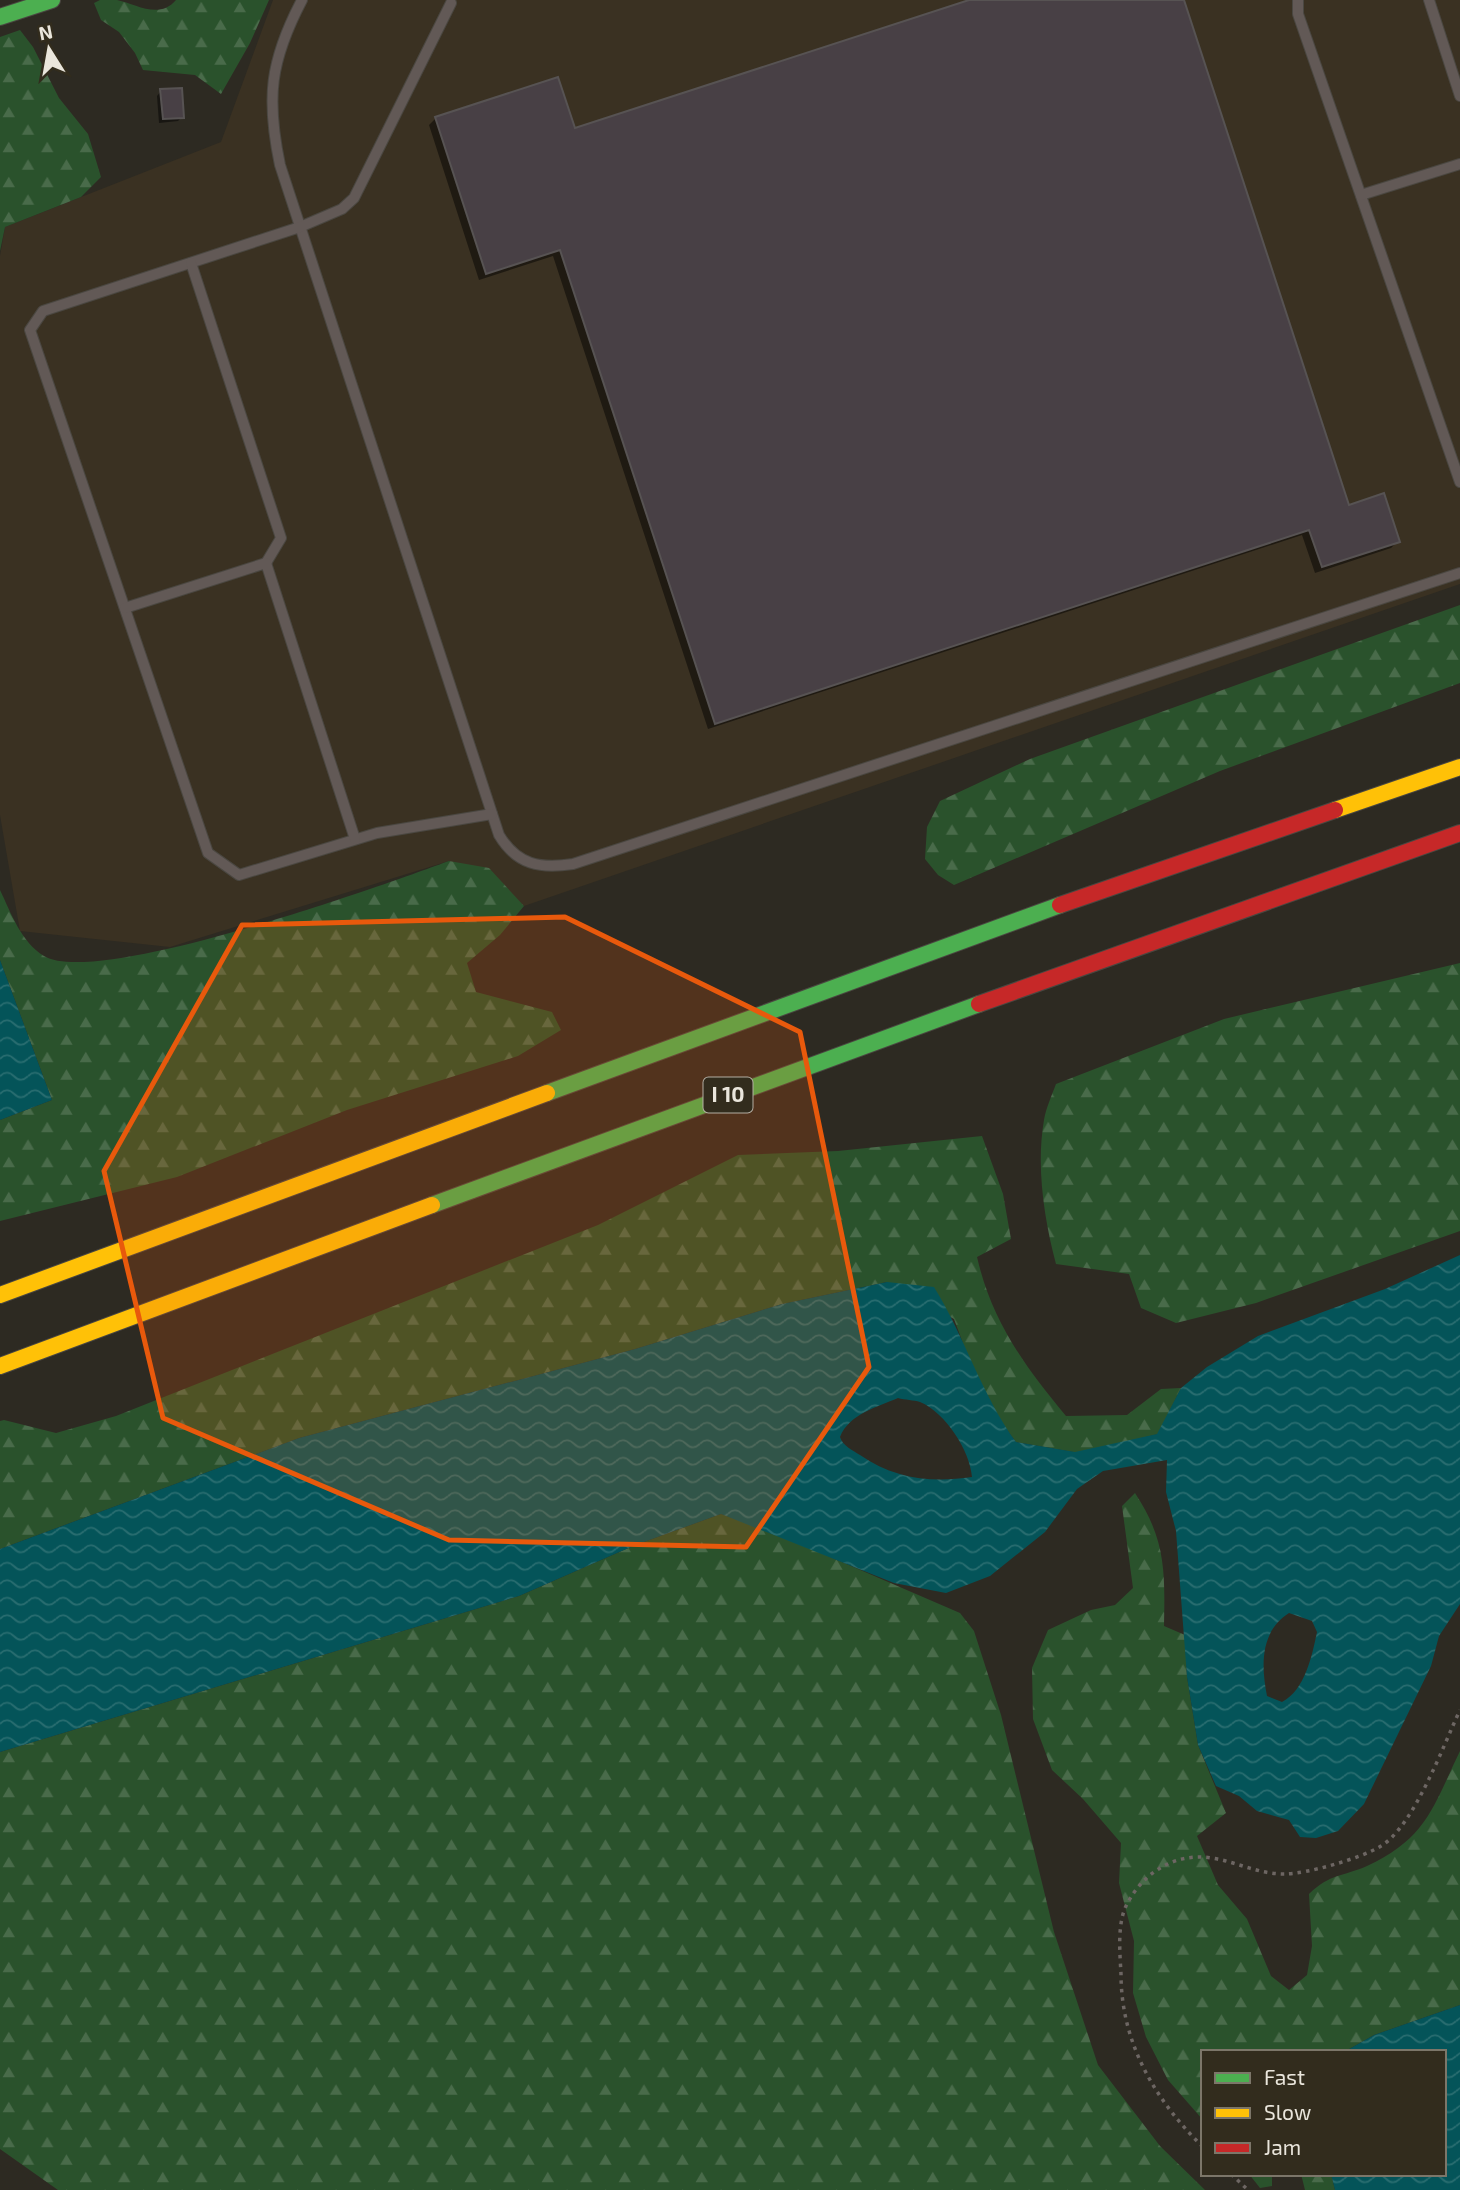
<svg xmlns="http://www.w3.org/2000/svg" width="1460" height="2190" font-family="'Exo 2',sans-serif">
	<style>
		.industrial { fill: #3a3122 }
		.forest { fill: url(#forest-firs) }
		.water { fill: url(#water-waves); fill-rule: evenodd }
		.shadow { fill: #0007 }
		.building { fill: #484045; stroke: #575353; stroke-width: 2 }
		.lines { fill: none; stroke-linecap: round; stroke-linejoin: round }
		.lane-casing { stroke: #4a4741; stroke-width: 12 }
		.fast-casing { stroke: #4a4741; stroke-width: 18 }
		.slow-casing { stroke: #4a4741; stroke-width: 18 }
		.jam-casing { stroke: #4a4741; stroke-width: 18 }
		.path { stroke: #6d6663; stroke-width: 3.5; stroke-dasharray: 3.5 5; stroke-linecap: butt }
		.lane { stroke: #625956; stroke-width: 10 }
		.fast { stroke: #4caf50; stroke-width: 16 }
		.slow { stroke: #ffc107; stroke-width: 16 }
		.jam { stroke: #c62828; stroke-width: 16 }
		.marked { fill: #e8590c; fill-opacity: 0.2; stroke: #e8590c; stroke-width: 5; stroke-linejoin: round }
		.labels { text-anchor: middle; stroke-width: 7; stroke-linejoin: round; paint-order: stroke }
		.shield { fill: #322c1d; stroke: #b3aea3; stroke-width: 2 }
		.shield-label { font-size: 21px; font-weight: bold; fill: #eae6dc }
	</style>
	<defs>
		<pattern id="forest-firs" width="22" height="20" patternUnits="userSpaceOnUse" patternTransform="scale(1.75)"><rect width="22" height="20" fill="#2a522c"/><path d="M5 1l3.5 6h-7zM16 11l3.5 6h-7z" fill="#496b4a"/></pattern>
		<pattern id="water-waves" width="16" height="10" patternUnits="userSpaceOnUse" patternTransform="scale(1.75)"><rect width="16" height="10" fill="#045459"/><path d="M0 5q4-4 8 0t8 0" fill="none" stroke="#296d70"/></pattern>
	</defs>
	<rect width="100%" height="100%" fill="#2d2a22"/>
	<!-- industrial -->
	<polygon class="industrial" points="273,0 1460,0 1460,584 524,906 449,861 170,947 20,931 0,815 0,256 5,227 221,142"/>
	<!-- forest -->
	<g class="forest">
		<path d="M 100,0 C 105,0 112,0 117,0 C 136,4 159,20 176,0 L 269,0 L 250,43 L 221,94 L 195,75 L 143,70 L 135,53 L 119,32 L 101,20 L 94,3 Z"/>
		<polygon points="20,30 33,47 59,98 88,134 101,177 81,197 5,227 0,251 0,37"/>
		<polygon points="1460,605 1460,683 1220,771 954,885 938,875 925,859 927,827 940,801 1030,759"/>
		<path d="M 449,861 L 489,868 L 524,906 L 500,935 L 467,963 L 476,992 L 552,1012 L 561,1030 L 518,1056 L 347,1110 L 177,1177 L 0,1221 L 0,1120 L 52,1100 L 0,960 L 0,890 C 11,913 21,942 44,956 C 97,988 384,885 449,861 Z"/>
		<path d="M 1460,963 L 1460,1231 L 1256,1303 L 1176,1323 L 1141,1308 L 1129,1274 L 1056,1264 C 1044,1219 1036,1166 1044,1120 C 1046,1108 1052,1095 1056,1084 L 1224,1019 Z"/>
		<path d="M 982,1136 L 1003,1194 L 1011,1239 L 977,1257 C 992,1322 1024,1365 1066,1416 L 1127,1415 L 1161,1389 L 1181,1388 L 1158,1434 L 1079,1453 L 1016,1442 L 1001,1422 L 970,1362 L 954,1319 L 887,1282 L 782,1304 L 635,1349 L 299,1438 L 0,1549 L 0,1421 L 4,1420 L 56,1433 L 116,1416 L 598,1225 L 738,1155 L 838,1151 Z"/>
		<path d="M 1135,1493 C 1166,1540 1165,1572 1164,1626 L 1185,1635 L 1187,1677 L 1198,1745 L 1226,1813 L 1197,1836 L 1218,1885 L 1247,1919 L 1271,1976 L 1289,1990 L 1307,1975 L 1312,1946 L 1309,1894 C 1331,1873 1342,1877 1367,1866 C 1427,1838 1433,1807 1460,1751 L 1460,2005 L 1374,2035 L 1344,2052 L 1203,2052 L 1203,2120 L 1168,2080 L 1146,2037 L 1133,1993 L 1134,1941 L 1119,1883 L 1121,1843 L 1083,1799 L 1052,1770 L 1033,1719 L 1032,1668 L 1048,1630 L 1091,1610 L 1115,1605 L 1133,1588 L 1122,1506 Z"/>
		<polygon points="721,1514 770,1531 960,1613 974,1631 1001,1715 1054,1932 1098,2065 1160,2146 1205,2190 58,2190 0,2149 0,1752 519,1596 633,1546"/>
		<polygon points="1249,2174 1272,2174 1272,2186 1260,2188"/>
		<polygon points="1301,2174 1331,2174 1335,2190 1305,2190"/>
	</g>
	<!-- water -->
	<g class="water">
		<polygon points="0,960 52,1100 0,1120"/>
		<path d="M 1460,1255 L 1460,1604 L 1439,1636 L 1431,1666 L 1364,1804 L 1338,1831 L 1316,1838 L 1300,1837 L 1289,1820 L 1257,1811 L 1239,1796 L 1216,1786 L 1198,1745 L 1187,1677 L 1176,1531 L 1166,1492 L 1167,1460 L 1103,1471 L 1077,1489 L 1045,1532 L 990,1576 L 946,1593 L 894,1583 L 721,1514 L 633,1546 L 519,1596 L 0,1752 L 0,1549 L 299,1438 L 635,1349 L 782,1304 L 887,1282 L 934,1287 C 965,1337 981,1394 1016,1442 L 1075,1452 L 1157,1434 L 1181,1388 L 1207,1367 L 1258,1336 L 1385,1289 ZM 898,1398 C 905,1400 914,1400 920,1402 C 946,1413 970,1451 972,1477 C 932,1483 894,1479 860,1455 C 852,1450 843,1446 840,1437 C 849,1414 877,1407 898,1398 ZM 1289,1613 L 1312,1621 L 1317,1632 C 1312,1656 1305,1690 1282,1702 L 1267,1696 C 1261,1666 1260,1631 1289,1613 Z"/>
		<polygon points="1460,2005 1460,2190 1335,2190 1331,2174 1444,2174 1444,2052 1344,2052 1374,2035"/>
	</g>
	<!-- shadow -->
	<g class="shadow">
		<polygon points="975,0 1182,0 1348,507 1398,541 1391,548 1315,573 1302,535 708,729 553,256 479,280 429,125 436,118 573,131"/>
		<polygon points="161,91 182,117 178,121 159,123 157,96"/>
	</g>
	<!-- building -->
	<g class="building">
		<polygon points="969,0 1184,0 1349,505 1384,493 1400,542 1322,567 1309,530 715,724 560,250 486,274 435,117 558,77 575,128"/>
		<polygon points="182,88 184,118 163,119 160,89"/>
	</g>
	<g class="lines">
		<!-- lane casing -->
		<g class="lane-casing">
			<g id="lane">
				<path d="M 302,0 C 270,61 266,98 280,165 L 499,835 C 517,865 540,869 573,864 L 1460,573"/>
				<polyline points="1298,0 1298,14 1460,482"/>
				<polyline points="1429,0 1460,96"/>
				<polyline points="451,3 354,198 342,209 300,227 43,311 30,330 208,853 239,875 377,833 492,814"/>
				<polyline points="1361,195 1460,164"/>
				<polyline points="191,263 281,538 266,563"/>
				<polyline points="125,608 266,563 355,839"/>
			</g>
		</g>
		<!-- fast casing -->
		<g class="fast-casing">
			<g id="fast">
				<polyline points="0,17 52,0"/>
				<polyline points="547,1093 1060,905"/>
				<polyline points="432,1205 979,1004"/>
			</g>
		</g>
		<!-- slow casing -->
		<g class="slow-casing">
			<g id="slow">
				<polyline points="1335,810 1460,767"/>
				<polyline points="0,1295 547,1093"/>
				<polyline points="0,1366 432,1205"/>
			</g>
		</g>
		<!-- jam casing -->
		<g class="jam-casing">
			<g id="jam">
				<polyline points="1060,905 1335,810"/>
				<polyline points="979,1004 1460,833"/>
			</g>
		</g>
		<!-- path -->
		<g class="path">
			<path d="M 1203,2147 C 1155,2100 1121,2043 1121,1974 C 1120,1954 1117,1925 1126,1906 C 1142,1873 1175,1852 1212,1858 C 1237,1862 1258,1874 1284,1874 C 1307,1874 1362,1858 1381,1846 C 1414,1826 1443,1746 1460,1710"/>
			<polyline points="1231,2174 1248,2190"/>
		</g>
		<!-- lane -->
		<use href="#lane" class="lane"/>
		<!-- fast -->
		<use href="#fast" class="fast"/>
		<!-- slow -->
		<use href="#slow" class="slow"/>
		<!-- jam -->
		<use href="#jam" class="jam"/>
	</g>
	<!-- marked area -->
	<path class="marked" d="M 565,917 L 800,1032 L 869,1367 L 746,1547 L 449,1540 L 163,1418 L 104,1171 L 242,925 Z"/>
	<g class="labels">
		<!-- shield labels -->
		<rect class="shield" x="703.5" y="1077.5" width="49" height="35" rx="5"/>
		<g class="shield-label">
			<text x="728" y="1102">I 10</text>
		</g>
	</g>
	<!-- legend -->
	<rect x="1201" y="2050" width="245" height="126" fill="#322c1d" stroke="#7c7669" stroke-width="2"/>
	<rect x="1215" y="2073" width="35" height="10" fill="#4caf50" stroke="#7c7669" stroke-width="2"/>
	<text x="1264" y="2085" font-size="21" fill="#eae6dc">Fast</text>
	<rect x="1215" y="2108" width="35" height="10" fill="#ffc107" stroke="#7c7669" stroke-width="2"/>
	<text x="1264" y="2120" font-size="21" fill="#eae6dc">Slow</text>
	<rect x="1215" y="2143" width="35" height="10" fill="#c62828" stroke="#7c7669" stroke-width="2"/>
	<text x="1264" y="2155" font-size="21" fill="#eae6dc">Jam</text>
	<!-- north arrow -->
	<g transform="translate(49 49) rotate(349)" stroke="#322c1d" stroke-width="5" paint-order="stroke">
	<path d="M0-5L12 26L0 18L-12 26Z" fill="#eae6dc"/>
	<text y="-10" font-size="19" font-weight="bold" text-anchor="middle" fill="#eae6dc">N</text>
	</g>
</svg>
